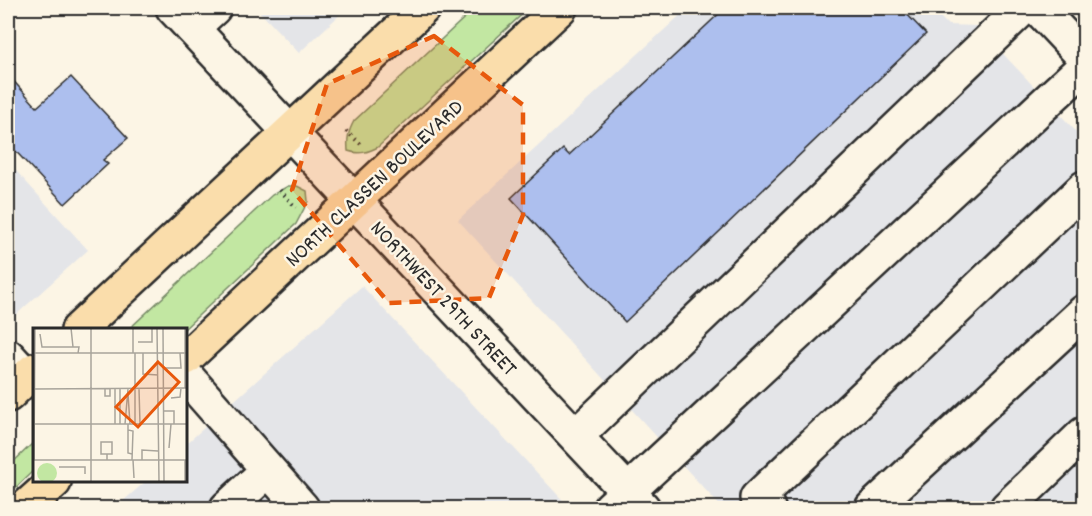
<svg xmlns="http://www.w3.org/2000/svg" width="1092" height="516" font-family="Dekko,sans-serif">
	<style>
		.built { fill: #e4e5e8 }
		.green { fill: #c2e7a2; stroke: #768966; stroke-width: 1.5 }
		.building { fill: #adbfee; stroke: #2b2b2b; stroke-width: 1.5 }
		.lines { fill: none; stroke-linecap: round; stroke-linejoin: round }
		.minor-casing { stroke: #2b2b2b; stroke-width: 38 }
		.major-casing { stroke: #2b2b2b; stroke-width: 38 }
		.path { stroke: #2b2b2b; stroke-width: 4; stroke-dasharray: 1.5 4.5; stroke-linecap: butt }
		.minor { stroke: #fcf5e5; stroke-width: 33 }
		.major { stroke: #faddab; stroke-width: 33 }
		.marked { fill: #e8590c; fill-opacity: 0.2; stroke: #e8590c; stroke-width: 4.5; stroke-dasharray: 12 8; stroke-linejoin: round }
		.labels { text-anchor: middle; stroke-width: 5; stroke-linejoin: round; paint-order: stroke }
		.street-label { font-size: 22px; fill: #2b2b2b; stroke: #fcf5e5 }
		.inset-road { fill: none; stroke: #a8a49b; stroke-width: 1.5 }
		.view { fill: #e8590c; fill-opacity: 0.15; stroke: #e8590c; stroke-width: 3 }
		.inset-edge { fill: none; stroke: #2b2b2b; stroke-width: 3 }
	</style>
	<rect width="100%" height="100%" fill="#fcf5e5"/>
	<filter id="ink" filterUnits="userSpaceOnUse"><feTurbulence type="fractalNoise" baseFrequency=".0167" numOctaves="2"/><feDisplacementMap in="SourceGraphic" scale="12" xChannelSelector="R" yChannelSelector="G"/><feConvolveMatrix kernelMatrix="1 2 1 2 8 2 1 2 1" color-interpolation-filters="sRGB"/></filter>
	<g filter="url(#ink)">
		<!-- built -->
		<g class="built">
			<polygon points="256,8 347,8 299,53"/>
			<polygon points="688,8 931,8 948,25 977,26 1084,140 1084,508 722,508 458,220"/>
			<polygon points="8,162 88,250 8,322"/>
			<polygon points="362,286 570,508 115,508 145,482 186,482 186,444"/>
		</g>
		<!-- green -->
		<g class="green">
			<path d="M 475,8 L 529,8 L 378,147 C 368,152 360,155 348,151 C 347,139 348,132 354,121 Z"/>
			<polygon points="288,186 297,186 307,191 308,201 296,224 183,330 128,330 272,195"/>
			<polygon points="34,442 34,470 8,495 8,467"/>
		</g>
		<!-- building -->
		<g class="building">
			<polygon points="725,8 901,8 926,34 625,322 511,198 563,149 569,155"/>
			<polygon points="8,75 37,107 71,77 128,138 103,160 108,164 65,204 8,143"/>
		</g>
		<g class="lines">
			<!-- minor casing -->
			<g class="minor-casing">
				<g id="minor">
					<polyline points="173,8 643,508"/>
					<polyline points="1038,8 1084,57"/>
					<polyline points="192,28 214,8"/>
					<polyline points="8,356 27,377"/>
					<polyline points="186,376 302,508"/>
					<polyline points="576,436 1023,8"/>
					<polyline points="227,508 268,470"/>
					<polyline points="610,508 1084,67"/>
					<polyline points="768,508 757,498 1084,188"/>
					<polyline points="872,508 1084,312"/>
					<polyline points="1007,508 1084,434"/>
				</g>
			</g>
			<!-- major casing -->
			<g class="major-casing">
				<g id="major">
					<polyline points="78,330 423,8"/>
					<polyline points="186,358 560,8"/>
					<polyline points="8,395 34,370"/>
					<polyline points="25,508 54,482"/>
				</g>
			</g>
			<!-- path -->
			<g class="path">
				<polyline points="346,131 363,146"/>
				<polyline points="280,190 296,208"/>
			</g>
			<!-- minor -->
			<use href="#minor" class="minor"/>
			<!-- major -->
			<use href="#major" class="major"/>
		</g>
	</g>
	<!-- marked area -->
	<path class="marked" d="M 434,36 L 523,105 L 523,215 L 489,298 L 389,303 L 292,190 L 327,84 Z"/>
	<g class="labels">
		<!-- street labels -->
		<g class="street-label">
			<text transform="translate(373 182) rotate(-43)" y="8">NORTH CLASSEN BOULEVARD</text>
			<text transform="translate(445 297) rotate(47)" y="8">NORTHWEST 29TH STREET</text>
		</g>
	</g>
	<!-- overview -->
	<g transform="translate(33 328)">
		<rect width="154" height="154" fill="#fcf5e5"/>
		<path d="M4 145a10 10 0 1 1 20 0a10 10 0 1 1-20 0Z" fill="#c2e7a2"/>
		<path class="inset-road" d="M 38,0 L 40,19M 58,0 L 58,154M 100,0 L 100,25M 124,0 L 126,154M 130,0 L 131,154M 152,0 L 152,60M 7,6 L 9,19 L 46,19 L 45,25M 105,14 L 119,14 L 119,0M 0,25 L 155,25M 110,25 L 110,46 L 125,47M 131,40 L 148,40 L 147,25M 0,61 L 155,60M 72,61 L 72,68 L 77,68 L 77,61M 87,61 L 87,96M 106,61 L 107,96M 95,66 L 97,96M 138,70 L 147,69 L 148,60M 131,83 L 141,83 L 141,96M 0,96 L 155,96M 82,96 L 82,61M 92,96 L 95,61M 95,96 L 95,102 L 100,103 L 99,132M 102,96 L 102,25M 95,102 L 95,125 L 99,126M 136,120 L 138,96M 0,132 L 155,132M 1,132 L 2,0M 74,132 L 74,126 L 79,126 L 79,114 L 68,114 L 68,126 L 74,126M 100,132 L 101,150M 109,132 L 109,122 L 125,123M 26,139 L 52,139 L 52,146M 152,154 L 152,132"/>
		<path class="view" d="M 125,34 L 146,54 L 105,99 L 83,79 Z"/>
		<rect width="154" height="154" class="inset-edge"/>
	</g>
	<!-- margin -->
	<rect width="1092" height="516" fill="none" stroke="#fcf5e5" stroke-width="30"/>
	<rect x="15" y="15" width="1062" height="486" fill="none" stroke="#2b2b2b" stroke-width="2" filter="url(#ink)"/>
</svg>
